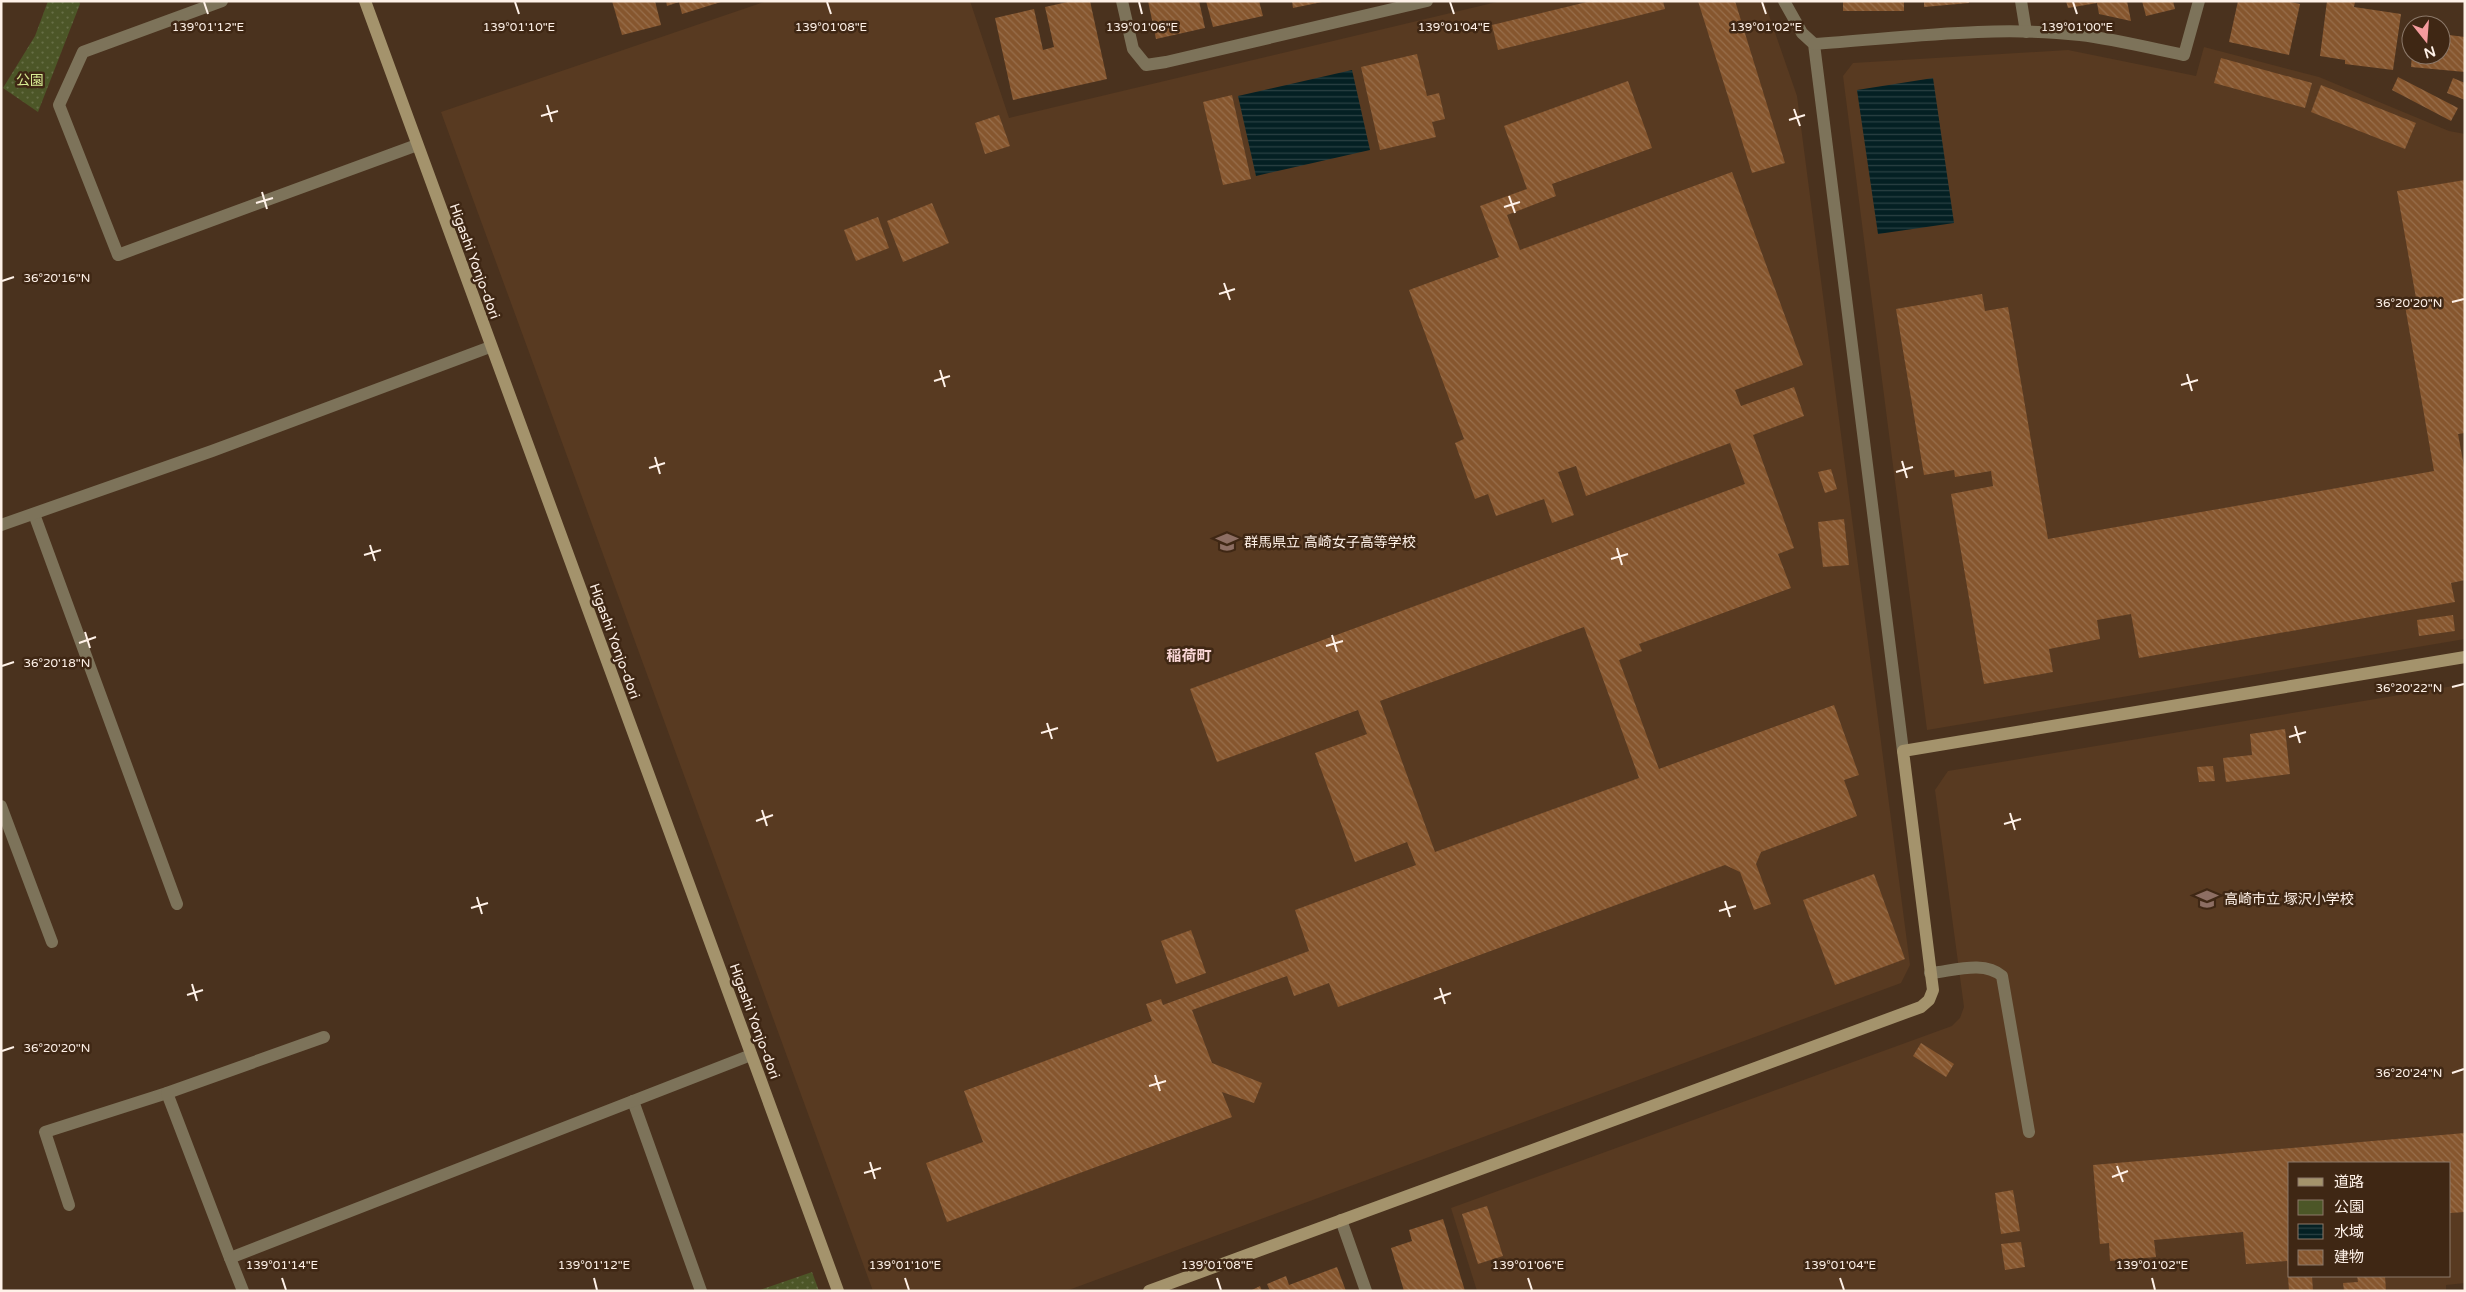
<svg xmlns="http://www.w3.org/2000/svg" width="2466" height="1292" font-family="'Varela Round','Noto Sans JP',sans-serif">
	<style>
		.built { fill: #583a21; fill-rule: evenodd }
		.green { fill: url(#green-dots) }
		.water { fill: url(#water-rules) }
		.building { fill: url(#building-back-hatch); fill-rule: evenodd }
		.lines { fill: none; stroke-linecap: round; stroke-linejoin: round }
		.lane { stroke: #7d735a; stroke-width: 12 }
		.street { stroke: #7d735a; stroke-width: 12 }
		.secondary { stroke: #a4936c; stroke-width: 12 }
		.ticks { fill: none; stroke: #fef1e8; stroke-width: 2 }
		.labels { text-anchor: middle; stroke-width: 5; stroke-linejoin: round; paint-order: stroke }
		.park-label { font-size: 14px; fill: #d8ec93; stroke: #3f2714 }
		.street-label { font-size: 14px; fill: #fef1e8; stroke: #3f2714 }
		.poi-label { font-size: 14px; fill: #fef1e8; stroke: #3f2714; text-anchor: start }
		.neighbourhood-label { font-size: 15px; font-weight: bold; fill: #f9d6d6; stroke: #3f2714 }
		.ticks-label { font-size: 12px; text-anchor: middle; fill: #fef1e8; stroke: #3f2714; stroke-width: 5; stroke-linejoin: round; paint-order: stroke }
	</style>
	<defs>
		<pattern id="green-dots" width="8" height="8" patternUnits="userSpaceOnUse" patternTransform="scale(1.25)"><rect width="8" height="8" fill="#4c5627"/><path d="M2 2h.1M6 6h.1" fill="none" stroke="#676f46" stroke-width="1.8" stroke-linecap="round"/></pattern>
		<pattern id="water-rules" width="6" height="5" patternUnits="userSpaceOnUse" patternTransform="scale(1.25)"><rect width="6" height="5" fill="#042023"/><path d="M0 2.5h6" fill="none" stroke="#2a4143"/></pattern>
		<pattern id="building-back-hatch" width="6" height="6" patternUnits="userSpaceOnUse" patternTransform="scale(1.25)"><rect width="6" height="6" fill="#86562e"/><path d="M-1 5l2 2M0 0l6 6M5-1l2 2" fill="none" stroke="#986f4c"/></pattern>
	</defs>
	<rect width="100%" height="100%" fill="#4a321e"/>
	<!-- built -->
	<g class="built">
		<polygon points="767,1 970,1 1009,118 1501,1 1764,1 1797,96 1910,965 1901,983 1066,1291 873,1291 441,112"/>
		<polygon points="2204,47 2319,77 2449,131 2465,134 2465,639 1927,730 1843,76 1853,63 2068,50 2196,76"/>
		<path d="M 2465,684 L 2465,1283 L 2446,1285 L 2446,1291 L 1477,1291 L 1451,1208 L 1952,1026 L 1960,1018 L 1964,1007 L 1935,790 L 1948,771 ZM 2290,1163 L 2450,1163 L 2450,1276 L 2290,1276 Z"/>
	</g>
	<!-- green -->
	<g class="green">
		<polygon points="48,1 79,1 80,4 38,112 3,88 35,36"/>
		<polygon points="812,1272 819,1291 757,1291"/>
	</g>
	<!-- water -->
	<g class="water">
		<polygon points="1352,70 1370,150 1256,176 1238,96"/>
		<polygon points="1933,78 1954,223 1878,234 1857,90"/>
	</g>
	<!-- building -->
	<g class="building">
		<polygon points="612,1 655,1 661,25 622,35"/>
		<polygon points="666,1 721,1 721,2 682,14 679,2 667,6"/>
		<polygon points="1072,1 1090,1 1107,79 1013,100 995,18 1034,9 1043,50 1054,47 1045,7"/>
		<polygon points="1148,1 1199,1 1205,28 1156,39"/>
		<polygon points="1206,1 1259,1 1263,16 1213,27"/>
		<polygon points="1292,1 1322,1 1322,2 1293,8"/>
		<polygon points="1591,1 1663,1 1665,9 1498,50 1492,25"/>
		<polygon points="1698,1 1735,1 1785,163 1752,173"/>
		<rect x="1843" y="1" width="61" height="10"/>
		<polygon points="1924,1 1969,1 1969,3 1924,7"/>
		<polygon points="2066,1 2127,1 2131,21 2099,14 2097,3 2068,8"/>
		<polygon points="2142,1 2173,1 2175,9 2146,16"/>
		<polygon points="2238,1 2286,1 2300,4 2289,55 2229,42"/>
		<polygon points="2327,1 2355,2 2354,7 2401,14 2393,70 2345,64 2345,60 2320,56"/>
		<polygon points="2416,22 2437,23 2437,25 2415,25"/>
		<polygon points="2441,34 2465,37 2465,72 2411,67 2412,55 2441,55"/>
		<polygon points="1417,54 1427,96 1439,93 1445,119 1432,122 1436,137 1380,150 1361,67"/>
		<polygon points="2221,58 2312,83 2305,108 2214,83"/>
		<polygon points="2398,77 2458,108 2451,121 2392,90"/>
		<polygon points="2453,78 2465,83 2465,100 2447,93"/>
		<path d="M 1628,81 L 1652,148 L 1552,184 L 1556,196 L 1507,215 L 1520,250 L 1732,172 L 1803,365 L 1735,390 L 1741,406 L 1794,387 L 1804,416 L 1753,435 L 1794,548 L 1778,554 L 1791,588 L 1639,644 L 1642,651 L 1619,660 L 1659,769 L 1834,705 L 1859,775 L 1844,780 L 1857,816 L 1761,852 L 1756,864 L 1771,904 L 1754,910 L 1740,872 L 1725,865 L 1338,1007 L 1329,983 L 1294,996 L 1287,976 L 1192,1010 L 1212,1063 L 1262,1083 L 1254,1103 L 1222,1092 L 1232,1117 L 947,1222 L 926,1163 L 983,1142 L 964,1091 L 1152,1021 L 1146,1004 L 1161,999 L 1163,1005 L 1309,951 L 1295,910 L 1416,865 L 1407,842 L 1355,862 L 1315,753 L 1367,734 L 1358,710 L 1217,762 L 1190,689 L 1745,484 L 1730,443 L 1586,496 L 1576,466 L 1558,472 L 1574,515 L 1552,523 L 1544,499 L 1496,516 L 1488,494 L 1475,499 L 1455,443 L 1464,439 L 1409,290 L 1499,257 L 1480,206 L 1527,189 L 1504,126 ZM 1584,627 L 1639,778 L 1435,852 L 1380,701 Z"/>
		<polygon points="2321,85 2416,123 2405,149 2311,112"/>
		<polygon points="1232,95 1251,179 1223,185 1203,102"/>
		<polygon points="999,115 1010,146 985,154 975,123"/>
		<polygon points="2465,180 2465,433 2458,434 2465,472 2465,580 2451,583 2455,602 2139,658 2131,614 2097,620 2100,639 2049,649 2053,672 1984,684 1951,494 1993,486 1991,471 1955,477 1954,470 1924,475 1896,309 1982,294 1985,311 2008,307 2048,539 2434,471 2404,300 2416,298 2397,191"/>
		<polygon points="932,203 949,243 903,262 887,221"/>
		<polygon points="878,217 889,248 856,261 844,230"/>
		<polygon points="1831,469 1837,489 1825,493 1818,472"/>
		<polygon points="1844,519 1849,565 1823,567 1818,522"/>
		<polygon points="2453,615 2455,631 2419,636 2417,620"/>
		<polygon points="2285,729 2290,774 2226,782 2223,758 2252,755 2250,734"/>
		<polygon points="2213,766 2215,781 2199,782 2197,767"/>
		<polygon points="1874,874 1905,959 1835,985 1803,900"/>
		<polygon points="1191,930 1206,973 1176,984 1161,941"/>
		<polygon points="1921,1043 1954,1064 1946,1077 1913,1056"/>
		<polygon points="2465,1133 2465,1212 2450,1213 2450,1163 2290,1163 2290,1276 2312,1276 2313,1291 2289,1291 2287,1261 2246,1264 2243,1232 2154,1240 2156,1257 2110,1261 2109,1243 2100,1244 2093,1165"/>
		<polygon points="2013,1190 2020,1231 2001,1234 1995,1193"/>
		<polygon points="1487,1206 1503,1256 1478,1264 1462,1214"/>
		<polygon points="1443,1219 1465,1291 1404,1291 1391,1248 1412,1241 1409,1230"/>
		<polygon points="2021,1242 2025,1267 2005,1270 2001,1244"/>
		<polygon points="1337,1267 1346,1291 1270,1291 1267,1284 1286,1276 1289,1285"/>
		<polygon points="2357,1276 2385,1276 2386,1291 2344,1291 2343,1283 2358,1282"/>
		<polygon points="1260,1286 1262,1291 1250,1291"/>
	</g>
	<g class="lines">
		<!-- lane -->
		<path class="lane" d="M 1930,973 C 1953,971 1984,960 2002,976 L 2029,1132"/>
		<!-- street -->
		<g class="street">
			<polyline points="222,1 83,52 59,105 118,255 417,145"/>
			<polyline points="1122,1 1133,49 1146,65 1166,62 1427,1"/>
			<polyline points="1784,1 1802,33 1814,44 1903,751"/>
			<polyline points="2021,1 2026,32"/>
			<path d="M 1814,44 C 1902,38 1992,25 2080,35 C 2114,39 2150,48 2184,55 L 2199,1"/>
			<polyline points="34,514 177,904"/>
			<polyline points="1,525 212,451 490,347"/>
			<polyline points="1,806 52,942"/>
			<polyline points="633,1101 701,1291"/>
			<polyline points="69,1205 45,1132 167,1093"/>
			<polyline points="1341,1220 1366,1291"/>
			<polyline points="230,1258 167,1093 324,1037"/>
			<polyline points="243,1291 230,1258 751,1055"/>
		</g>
		<!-- secondary -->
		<g class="secondary">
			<polyline points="365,1 838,1291"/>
			<polyline points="1149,1291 1921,1007 1929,1000 1933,990 1903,751 2465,657"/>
		</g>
	</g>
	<!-- ticks -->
	<path class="ticks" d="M 204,2 L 208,14M 515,2 L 519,14M 827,2 L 831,14M 1139,2 L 1142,14M 1450,2 L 1454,14M 1762,2 L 1766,14M 2073,2 L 2077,14M 547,105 L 552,122M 1794,109 L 1800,126M 541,116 L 558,111M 1789,120 L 1805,115M 262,192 L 267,209M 1509,196 L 1515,213M 256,203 L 273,198M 1504,207 L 1520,202M 2,281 L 14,277M 1224,283 L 1230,300M 1219,294 L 1235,289M 2452,302 L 2464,299M 940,370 L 945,387M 2187,374 L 2192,391M 934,381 L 950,376M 2181,385 L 2198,380M 655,457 L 660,474M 1902,461 L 1907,478M 649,468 L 665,463M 1896,472 L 1913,467M 370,545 L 375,561M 1617,548 L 1622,565M 364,555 L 381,550M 1611,559 L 1628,554M 85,632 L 90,648M 1332,635 L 1337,652M 79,643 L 96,637M 1326,646 L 1343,641M 2,666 L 14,662M 2452,687 L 2464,684M 1047,723 L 1052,739M 2295,726 L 2300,743M 1041,733 L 1058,728M 2289,737 L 2306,732M 762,810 L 767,826M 2010,813 L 2015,830M 756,821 L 773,815M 2004,824 L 2021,819M 477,897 L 482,914M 1725,901 L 1730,917M 471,908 L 488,903M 1719,911 L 1736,906M 192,984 L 197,1001M 1440,988 L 1445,1004M 187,995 L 203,990M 1434,999 L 1451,993M 2,1051 L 14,1047M 2452,1073 L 2464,1069M 1155,1075 L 1160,1091M 1149,1086 L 1166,1081M 870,1162 L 875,1179M 2117,1166 L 2123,1182M 864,1173 L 881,1168M 2112,1177 L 2128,1171M 282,1278 L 286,1290M 594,1278 L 597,1290M 905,1278 L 909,1290M 1217,1278 L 1221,1290M 1528,1278 L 1532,1290M 1840,1278 L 1844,1290M 2152,1278 L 2155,1290"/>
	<!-- icons -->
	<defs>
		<g id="school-bare" transform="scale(1.725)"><path d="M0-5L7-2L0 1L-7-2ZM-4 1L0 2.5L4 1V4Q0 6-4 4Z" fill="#8d6e63" stroke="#3f2714" stroke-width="2.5" paint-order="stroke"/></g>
	</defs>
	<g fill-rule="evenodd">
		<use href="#school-bare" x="1227" y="542"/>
		<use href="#school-bare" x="2207" y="899"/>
	</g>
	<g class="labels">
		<!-- park labels -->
		<g class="park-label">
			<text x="30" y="85">公園</text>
		</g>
		<!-- street labels -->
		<g class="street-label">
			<text transform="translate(475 261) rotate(70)" y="5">Higashi Yonjo-dori</text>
			<text transform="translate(615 641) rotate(70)" y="5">Higashi Yonjo-dori</text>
			<text transform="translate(755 1021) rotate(70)" y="5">Higashi Yonjo-dori</text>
		</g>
		<!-- poi labels -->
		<g class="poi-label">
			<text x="1244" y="547">群馬県立 高崎女子高等学校</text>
			<text x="2224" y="904">高崎市立 塚沢小学校</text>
		</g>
		<!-- neighbourhood labels -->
		<g class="neighbourhood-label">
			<text x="1189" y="661">稲荷町</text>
		</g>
	</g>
	<g class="ticks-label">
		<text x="208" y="31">139°01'12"E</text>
		<text x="519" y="31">139°01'10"E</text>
		<text x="831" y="31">139°01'08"E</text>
		<text x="1142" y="31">139°01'06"E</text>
		<text x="1454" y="31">139°01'04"E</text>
		<text x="1766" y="31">139°01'02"E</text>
		<text x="2077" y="31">139°01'00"E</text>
		<text x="57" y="282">36°20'16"N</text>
		<text x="2409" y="307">36°20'20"N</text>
		<text x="57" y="667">36°20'18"N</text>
		<text x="2409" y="692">36°20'22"N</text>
		<text x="57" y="1052">36°20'20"N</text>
		<text x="2409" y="1077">36°20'24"N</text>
		<text x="282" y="1269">139°01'14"E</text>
		<text x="594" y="1269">139°01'12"E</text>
		<text x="905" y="1269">139°01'10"E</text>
		<text x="1217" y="1269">139°01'08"E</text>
		<text x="1528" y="1269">139°01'06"E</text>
		<text x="1840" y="1269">139°01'04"E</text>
		<text x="2152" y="1269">139°01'02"E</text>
	</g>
	<!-- border -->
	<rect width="2466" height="1292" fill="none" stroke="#fef1e8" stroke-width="5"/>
	<!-- legend -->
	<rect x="2288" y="1162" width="162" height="115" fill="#3f2714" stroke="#8b7869"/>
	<rect x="2298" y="1178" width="25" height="8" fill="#a4936c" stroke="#8b7869"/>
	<text x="2334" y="1187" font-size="15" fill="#fef1e8">道路</text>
	<rect x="2298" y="1200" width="25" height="15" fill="#4c5627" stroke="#8b7869"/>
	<text x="2334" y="1212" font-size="15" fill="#fef1e8">公園</text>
	<rect x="2298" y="1224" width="25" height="15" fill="url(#water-rules)" stroke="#8b7869"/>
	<text x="2334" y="1237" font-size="15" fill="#fef1e8">水域</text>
	<rect x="2298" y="1250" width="25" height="15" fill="url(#building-back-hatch)" stroke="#8b7869"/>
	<text x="2334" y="1262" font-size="15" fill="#fef1e8">建物</text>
	<!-- north arrow -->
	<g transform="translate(2426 40) rotate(163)"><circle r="24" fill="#3f2714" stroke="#8b7869"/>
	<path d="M0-4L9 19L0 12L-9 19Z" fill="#f59b9e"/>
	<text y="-8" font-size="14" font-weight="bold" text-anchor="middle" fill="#fef1e8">N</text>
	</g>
</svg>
